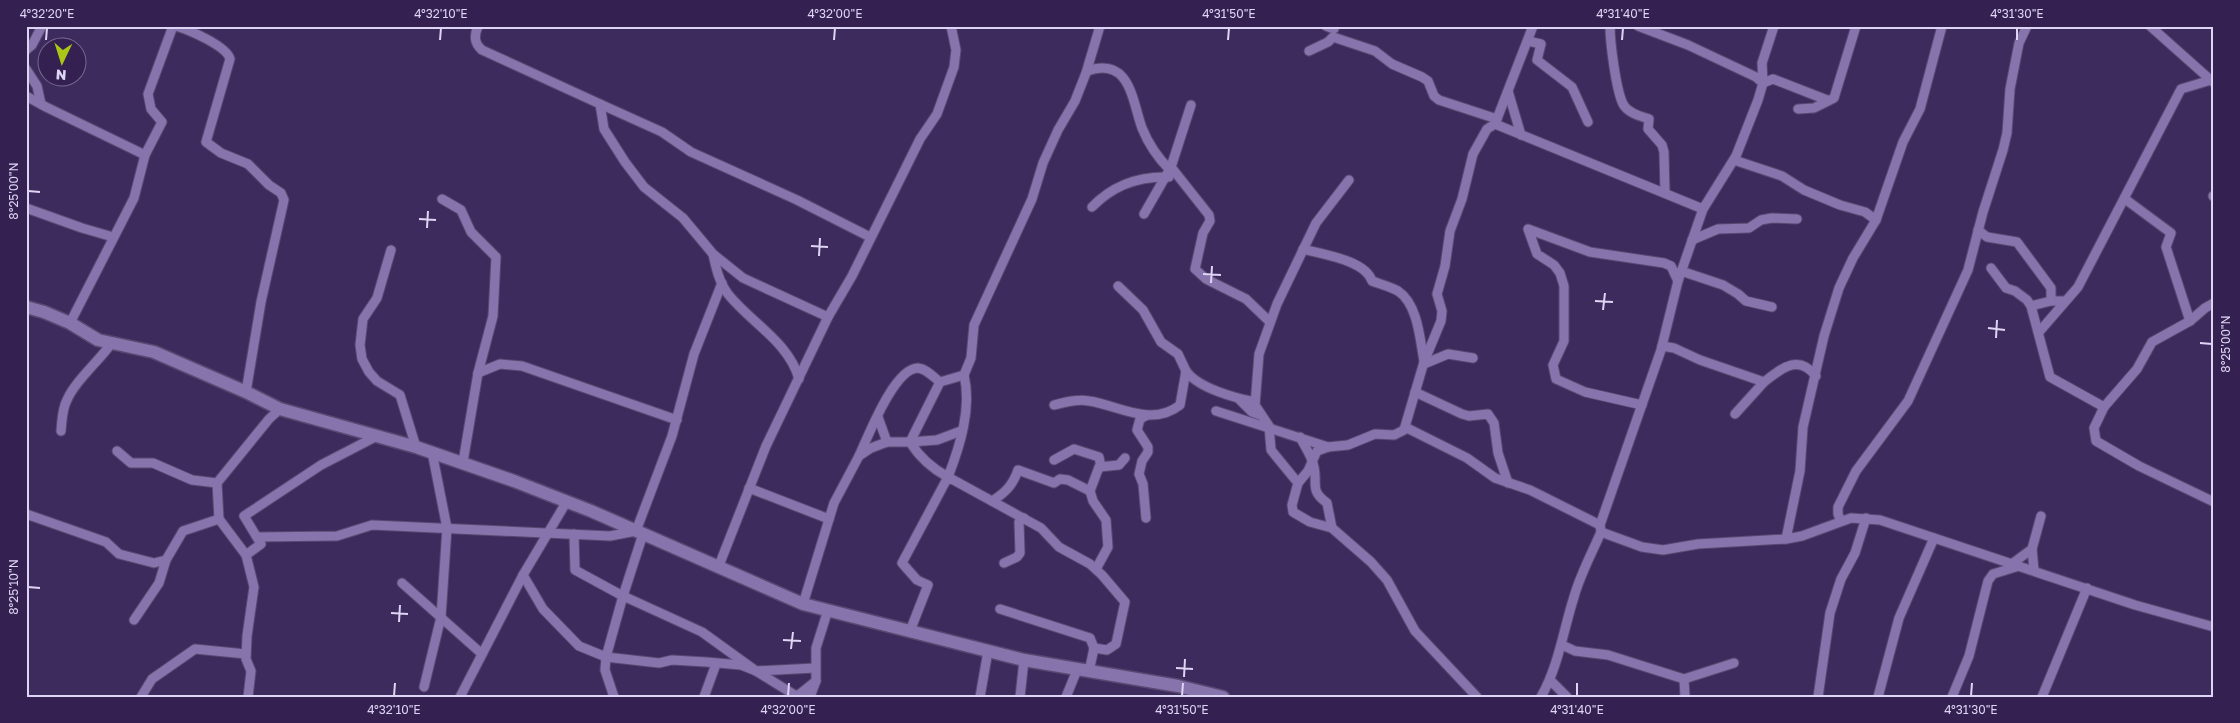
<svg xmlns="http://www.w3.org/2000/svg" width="2240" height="723" font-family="'Golos Text',sans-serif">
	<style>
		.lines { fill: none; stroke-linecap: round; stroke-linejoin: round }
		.street-casing { stroke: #5a4872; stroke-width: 11 }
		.secondary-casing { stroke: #5a4872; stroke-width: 15 }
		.street { stroke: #8774ac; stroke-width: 9 }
		.secondary { stroke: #8774ac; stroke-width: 12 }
		.ticks { fill: none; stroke: #ded4f3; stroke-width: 2 }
		.neatline { fill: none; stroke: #ded4f3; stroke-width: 2 }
		.ticks-label { font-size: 12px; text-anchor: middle; fill: #ded4f3 }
	</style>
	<rect width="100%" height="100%" fill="#3e2b5d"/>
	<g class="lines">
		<!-- street casing -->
		<g class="street-casing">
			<g id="street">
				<path d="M 176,26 C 189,30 227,46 230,59 L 206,142 L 221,153 L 248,164 L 269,185 L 281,193 L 284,200 L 261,302 L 246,392"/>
				<path d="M 478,26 C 474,36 474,43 482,50 L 600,104 L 604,129 L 625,162 L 644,187 L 683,218 L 713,254 L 743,278 L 828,317"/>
				<polyline points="1326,26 1334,29"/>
				<polyline points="1533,26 1495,124 1703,209"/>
				<path d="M 1610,26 C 1610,42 1616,90 1623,104 C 1628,113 1640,116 1649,119 L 1648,129 L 1662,145 L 1664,152 L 1665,193"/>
				<polyline points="1638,26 1688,45 1756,77 1763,83 1773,79 1827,100"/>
				<polyline points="2150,26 2214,83"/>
				<polyline points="1528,41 1541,44 1537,60 1572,87 1588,122"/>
				<polyline points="26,50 32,45 42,26"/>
				<polyline points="1309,51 1328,42 1333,37 1375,51 1392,64 1422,77 1428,81 1434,96 1439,100 1497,119"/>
				<polyline points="26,69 37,86 41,104"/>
				<path d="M 1087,71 C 1130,56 1132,100 1142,128 C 1148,143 1158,158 1170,170"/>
				<polyline points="1508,91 1521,135"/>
				<polyline points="26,96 46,107 145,155"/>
				<polyline points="600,104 662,132 691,152 797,200 870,237"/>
				<polyline points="1798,109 1814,108 1834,98 1856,26"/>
				<polyline points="1734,160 1782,176 1804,190 1840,205 1865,212 1876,220"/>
				<polyline points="1171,167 1191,105"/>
				<polyline points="1349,180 1316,223 1277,304 1259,354 1255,405 1269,426 1271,450 1298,483 1292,505 1293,512 1310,522 1332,528 1371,562 1387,580 1415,631 1477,697"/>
				<polyline points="2213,196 2214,197"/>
				<polyline points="442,199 461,210 471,232 496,257 493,316 478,373"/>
				<polyline points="2125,199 2171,233 2166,247 2190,321 2205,308 2214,303"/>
				<path d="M 1092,207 C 1113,185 1139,176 1169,177"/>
				<polyline points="26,208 82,228 113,237"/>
				<polyline points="1144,214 1171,167 1209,215 1210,221 1203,233 1195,269 1206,279 1246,299 1270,322"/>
				<polyline points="1978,230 1987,237 2017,242 2051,288 2051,301 2064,301"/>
				<polyline points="1692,240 1718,229 1749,228 1761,220 1772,218 1797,219"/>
				<path d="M 1303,249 C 1324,255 1365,260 1372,281 C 1380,284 1391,287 1398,291 C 1418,304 1420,340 1424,361"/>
				<polyline points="391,250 377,298 363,319 360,345 362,359 369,372 377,381 400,395 416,447"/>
				<path d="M 713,254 C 716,268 719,282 728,294 C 750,322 789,342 799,379"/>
				<polyline points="1991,268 2006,288 2015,291 2027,300 2031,306 2050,377 2104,407 2094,428 2096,441 2139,466 2214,502"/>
				<polyline points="1681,271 1723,285 1738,294 1746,301 1772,307"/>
				<polyline points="1118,286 1143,310 1161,342 1178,354 1186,371"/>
				<polyline points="2031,306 2051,301"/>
				<polyline points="70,323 134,198 145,155 162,122 151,109 148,94 173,26"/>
				<polyline points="2039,332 2078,287 2181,89 2211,80"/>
				<polyline points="1662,346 1674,348 1700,360 1764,382 1735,414"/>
				<polyline points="1424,364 1448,354 1473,358"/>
				<path d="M 1764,382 C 1782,368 1798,354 1816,376"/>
				<polyline points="1415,392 1462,414 1469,416 1488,414 1494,423 1498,453 1508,483"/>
				<polyline points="1239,399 1252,412 1260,415"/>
				<path d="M 1054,405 C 1066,402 1077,399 1089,401 C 1118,405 1151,428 1180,405 L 1186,371 C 1198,388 1235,398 1255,402"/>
				<polyline points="1642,405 1585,392 1556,379 1553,365 1564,341 1564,286 1560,273 1554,265 1537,254 1528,229 1590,252 1664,263 1671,266 1678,281"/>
				<polyline points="2104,407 2137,369 2152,342 2190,321"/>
				<polyline points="1216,411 1328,447 1348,445 1375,434 1394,435 1404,430 1424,362 1441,321 1442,311 1437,294 1445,266 1450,231 1462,199 1473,154 1487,129 1495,124"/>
				<polyline points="878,417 887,442"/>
				<polyline points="1405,427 1467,458 1495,478 1530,490 1600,525"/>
				<path d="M 61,431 C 62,421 62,409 67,400 C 75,381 98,362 111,344"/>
				<path d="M 1300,437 C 1305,447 1312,456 1314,467 C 1318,484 1309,490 1327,503 L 1332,528"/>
				<path d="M 910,442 C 920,458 931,468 948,477 C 960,446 972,408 964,375"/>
				<polyline points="910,442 937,440 961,431"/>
				<polyline points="117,451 131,463 153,463 192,480 217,483 269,419 280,409"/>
				<path d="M 859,456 C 868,437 894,368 918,368 C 927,369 933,377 940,382"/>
				<polyline points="1054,460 1074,449 1099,457 1101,467"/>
				<polyline points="463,462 478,373 500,364 522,366 677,420"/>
				<polyline points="217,483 219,519 246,555"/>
				<polyline points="1298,483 1308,471 1317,451 1328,447"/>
				<polyline points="749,488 829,519"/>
				<path d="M 992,501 C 1005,493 1013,485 1018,470 L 1054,483 L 1060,479 L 1068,480 L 1090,491"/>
				<polyline points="26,514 106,542 119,554 154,563 166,560"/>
				<polyline points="1146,518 1143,484 1139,474 1142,461 1148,452 1148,447 1137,430 1140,419 1147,415"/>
				<polyline points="1841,521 1838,514 1838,507 1856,471 1908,401 1968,270 1983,212 2003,150 2007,133 2010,89 2019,43 2027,26"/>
				<polyline points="1601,532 1642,547 1663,550 1698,544 1786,539 1802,536 1851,518 1880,520 2135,605 2214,627"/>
				<polyline points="574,534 575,570 621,595 702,632 756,671 798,697"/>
				<polyline points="257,537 337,536 372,525 610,536 636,531 672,436 694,354 722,283"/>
				<polyline points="1786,539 1800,471 1803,427 1824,336 1839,288 1853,258 1876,220 1903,142 1920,109 1942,26"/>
				<polyline points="1004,563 1017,557 1020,553 1019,522 1024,518"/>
				<polyline points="2013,563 2032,549"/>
				<polyline points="718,568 766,446 828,317 852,276 920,139 937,114 954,67 956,50 951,26"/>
				<polyline points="1096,569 1108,547 1106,520 1093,501 1090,491 1099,467 1119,465 1125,458"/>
				<polyline points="2034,570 2032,549 2041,516"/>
				<polyline points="523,575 543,609 579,646 606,657 659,663 672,660 706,662 741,665 756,671 815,668"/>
				<polyline points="402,583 482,654"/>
				<polyline points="803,604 834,503 859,456 871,448 887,442 910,442 940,382 964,375 971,358 974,325 1032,199 1043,163 1058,130 1075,101 1086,73 1100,26"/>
				<polyline points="1000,609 1090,638 1094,648"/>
				<polyline points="134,620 159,583 166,560 183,531 219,519"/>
				<polyline points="910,631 928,585 917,580 902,563 948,477 1041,528 1059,547 1090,564 1102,575 1125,602 1116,644 1107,650 1094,648 1089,672"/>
				<polyline points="1562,645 1575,651 1608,655 1684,679 1685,697"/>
				<polyline points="1684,679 1734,663"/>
				<polyline points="1550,680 1567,697"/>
				<polyline points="424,687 441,617 447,528 432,452"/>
				<polyline points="141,697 152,679 195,649 246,654"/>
				<polyline points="248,697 251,671 246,659 247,636 254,587 246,555 261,544 244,516 321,465 377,436"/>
				<polyline points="460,697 523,575 567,501"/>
				<polyline points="614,697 605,670 606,657 623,596 643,534"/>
				<polyline points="704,697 716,664"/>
				<polyline points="796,697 816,681 816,648 828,610"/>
				<polyline points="810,697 816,681"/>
				<polyline points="980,697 988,651"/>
				<polyline points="1020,697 1024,660"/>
				<polyline points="1066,697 1077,670"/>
				<path d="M 1541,697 C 1559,665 1563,631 1574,597 C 1580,575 1592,553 1601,532 L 1600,525 L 1661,350 L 1678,281 L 1703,209 L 1736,156 L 1758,100 L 1763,83 L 1762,63 L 1774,26"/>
				<polyline points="1818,697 1830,613 1841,579 1855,553 1866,518"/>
				<polyline points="1878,697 1899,618 1934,538"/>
				<polyline points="1952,697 1969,656 1988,581 1993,574 2019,566"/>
				<polyline points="2042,697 2087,588"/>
			</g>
		</g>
		<!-- secondary casing -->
		<g class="secondary-casing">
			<polyline id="secondary" points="26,307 44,312 70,323 98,340 154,352 246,392 280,409 416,447 514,481 591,511 803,604 1024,660 1178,686 1223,697"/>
		</g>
		<!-- street -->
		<use href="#street" class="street"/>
		<!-- secondary -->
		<use href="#secondary" class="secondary"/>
	</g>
	<!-- ticks -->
	<path class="ticks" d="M 46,40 L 47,28M 440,40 L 441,28M 834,40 L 835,28M 1228,40 L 1229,28M 1622,40 L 1623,28M 2017,40 L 2017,28M 28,191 L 40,192M 419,219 L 436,220M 427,228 L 428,211M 811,246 L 828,247M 819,256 L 820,238M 1203,274 L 1221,275M 1211,283 L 1212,266M 1595,301 L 1613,302M 1603,310 L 1605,293M 1988,328 L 2005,330M 1996,338 L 1997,320M 2200,343 L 2212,344M 28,587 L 40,588M 391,613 L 408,614M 399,622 L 400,605M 783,640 L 801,641M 791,649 L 793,632M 1176,668 L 1193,669M 1184,677 L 1185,659M 394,696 L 395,683M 788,696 L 789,683M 1182,696 L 1183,683M 1577,696 L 1577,683M 1971,696 L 1972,683"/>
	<!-- border -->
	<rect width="2240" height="723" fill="none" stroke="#342151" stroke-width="55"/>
	<!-- north arrow -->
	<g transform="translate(62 62) rotate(184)"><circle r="24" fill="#342151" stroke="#786992"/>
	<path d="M0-4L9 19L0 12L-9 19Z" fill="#aac718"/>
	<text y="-8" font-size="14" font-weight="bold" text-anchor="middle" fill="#ded4f3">N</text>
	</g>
	<rect x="28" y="28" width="2184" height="668" class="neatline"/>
	<g class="ticks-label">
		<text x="47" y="18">4°32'20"E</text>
		<text x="441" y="18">4°32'10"E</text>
		<text x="835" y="18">4°32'00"E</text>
		<text x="1229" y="18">4°31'50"E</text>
		<text x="1623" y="18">4°31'40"E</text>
		<text x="2017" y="18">4°31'30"E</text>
		<text transform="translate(14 191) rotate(-90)" y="4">8°25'00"N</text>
		<text transform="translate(2226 344) rotate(-90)" y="4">8°25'00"N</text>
		<text transform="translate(14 587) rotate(-90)" y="4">8°25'10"N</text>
		<text x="394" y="714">4°32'10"E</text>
		<text x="788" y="714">4°32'00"E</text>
		<text x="1182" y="714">4°31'50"E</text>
		<text x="1577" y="714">4°31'40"E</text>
		<text x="1971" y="714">4°31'30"E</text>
	</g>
</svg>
